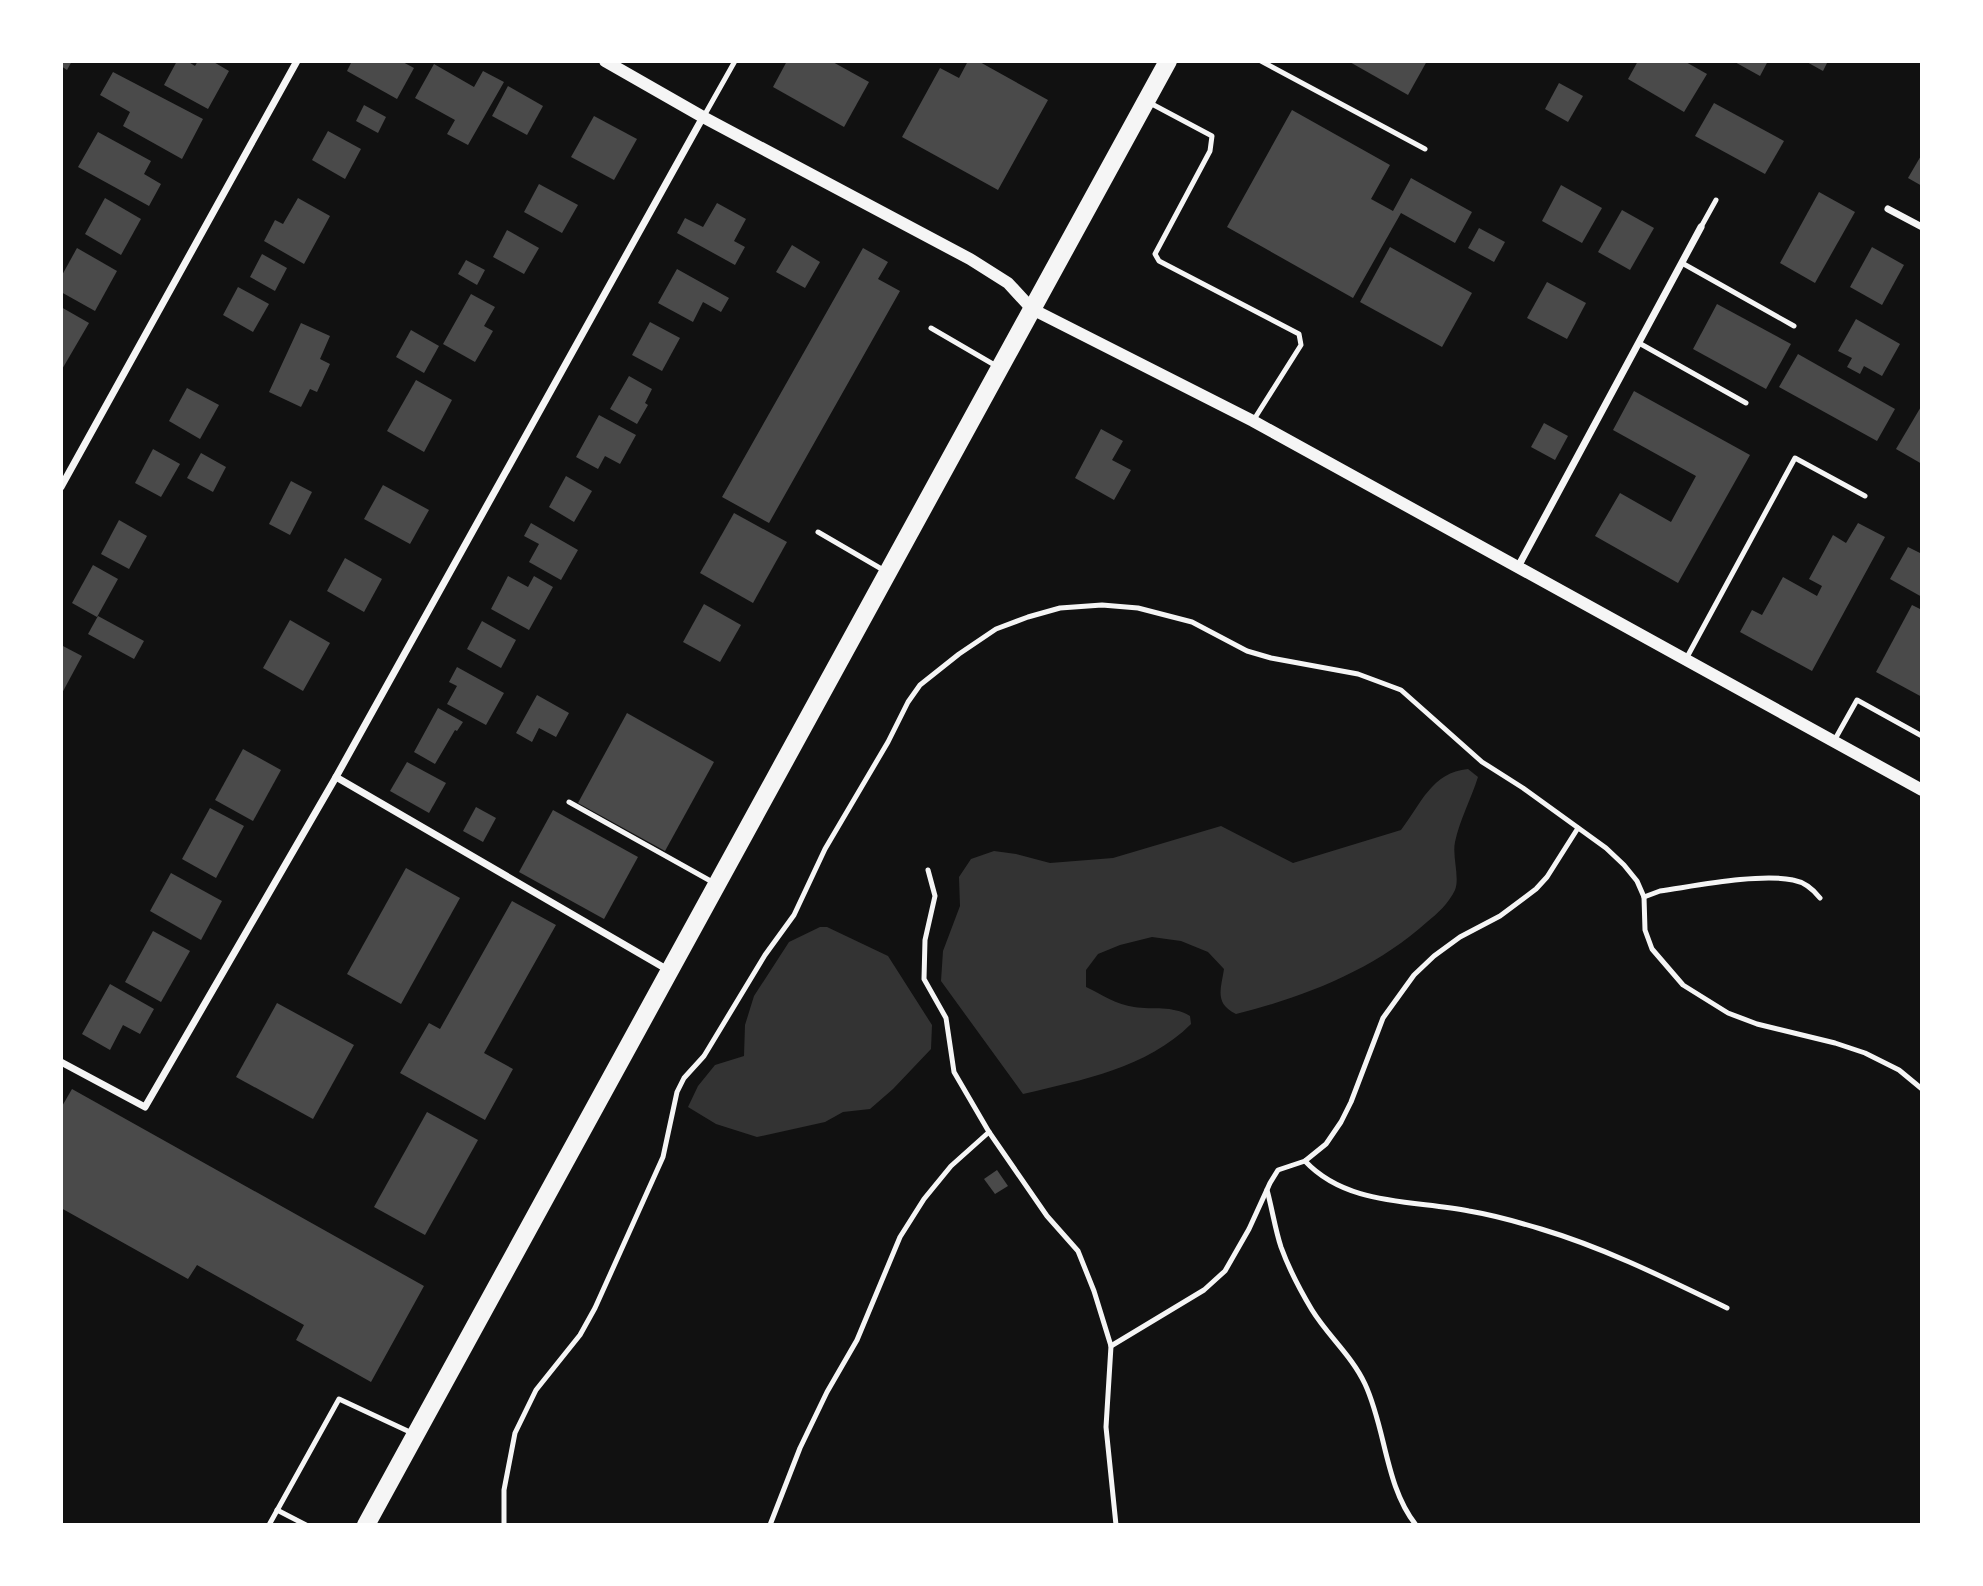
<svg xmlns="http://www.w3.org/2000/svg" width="1983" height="1586" font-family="'IBM Plex Sans',sans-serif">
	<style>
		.water { fill: #333 }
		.building { fill: #4a4a4a }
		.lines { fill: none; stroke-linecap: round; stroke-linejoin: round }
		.service { stroke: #f5f5f5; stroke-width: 5 }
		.minor { stroke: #f5f5f5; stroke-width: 7 }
		.tertiary { stroke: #f5f5f5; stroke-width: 12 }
		.primary { stroke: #f5f5f5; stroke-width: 18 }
	</style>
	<rect width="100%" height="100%" fill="#111"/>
	<!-- water -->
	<g class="water">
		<path d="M 1468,769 L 1478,777 C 1471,799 1460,819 1455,842 C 1452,857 1460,877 1455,890 C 1449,903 1437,914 1427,922 C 1374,970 1304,997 1236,1014 C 1214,1003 1221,989 1224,969 L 1208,952 L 1181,941 L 1152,937 L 1120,945 L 1098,954 L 1086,970 L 1086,987 C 1101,994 1117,1005 1134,1007 C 1153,1010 1172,1005 1190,1016 L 1191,1024 C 1147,1068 1082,1080 1023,1094 L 941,981 L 943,951 L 960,906 L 959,877 L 971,859 L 994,851 L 1016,854 L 1050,863 L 1113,858 L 1221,826 L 1293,863 L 1401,830 C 1421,804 1432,772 1468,769 Z"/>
		<polygon points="820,927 827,927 888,956 932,1025 931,1049 893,1089 870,1109 843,1112 825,1122 757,1137 716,1124 688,1107 698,1086 715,1065 744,1056 745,1025 754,996 789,942"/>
	</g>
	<!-- building -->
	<g class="building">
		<polygon points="61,61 72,61 67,70 61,66"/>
		<polygon points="177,61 187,61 195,66 198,61 212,61 229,71 208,109 164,85"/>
		<polygon points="352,61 401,61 414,68 397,99 347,71"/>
		<polygon points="787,61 831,61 869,82 844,127 773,87"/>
		<polygon points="968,61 978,61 1048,100 998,190 902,137 940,68 959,78"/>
		<polygon points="1348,61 1427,61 1408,95"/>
		<polygon points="1638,61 1684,61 1707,74 1684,112 1628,79"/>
		<polygon points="1733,61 1768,61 1760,76"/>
		<polygon points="1805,61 1828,61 1823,71"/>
		<polygon points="434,64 474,87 483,71 504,82 468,145 447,134 455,120 415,98"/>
		<polygon points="113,72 203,119 182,159 123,126 130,112 100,95"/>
		<polygon points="1559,83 1583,96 1568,122 1545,109"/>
		<polygon points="508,86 543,106 527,135 492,116"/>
		<polygon points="1714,103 1784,141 1765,174 1695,136"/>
		<polygon points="364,105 386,117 378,133 356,121"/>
		<polygon points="1292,110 1390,165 1371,199 1393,211 1411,178 1472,212 1455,243 1401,213 1353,298 1227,227"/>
		<polygon points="594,116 637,139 614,180 571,157"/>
		<polygon points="328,131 361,149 345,179 312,160"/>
		<polygon points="98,132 151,161 144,174 161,184 149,206 78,167"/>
		<polygon points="1922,154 1922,186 1908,178"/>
		<polygon points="539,184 578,205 562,233 524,212"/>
		<polygon points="1561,185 1602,208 1582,243 1542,221"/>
		<polygon points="1819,192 1855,212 1815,283 1780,263"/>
		<polygon points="105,198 141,219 121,255 85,234"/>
		<polygon points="298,198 330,216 304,264 264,241 275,220 283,224"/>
		<polygon points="717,203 746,219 734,241 745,247 735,265 677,233 685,218 703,227"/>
		<polygon points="1622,210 1654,228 1630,270 1598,252"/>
		<polygon points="1479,228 1505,242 1494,262 1468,248"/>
		<polygon points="507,230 539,248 524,274 493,257"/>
		<polygon points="792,245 820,262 805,288 776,272"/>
		<polygon points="1390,247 1472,293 1442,347 1360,302"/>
		<polygon points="1872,247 1904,265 1882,305 1850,287"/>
		<polygon points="77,248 117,271 95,311 61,292 61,277"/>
		<polygon points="863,248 888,262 878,279 900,291 769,523 722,497"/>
		<polygon points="262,254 287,268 275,291 250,277"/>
		<polygon points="466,260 485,270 477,285 458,274"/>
		<polygon points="677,269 729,298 721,312 703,302 693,322 658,303"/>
		<polygon points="1547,282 1586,303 1567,339 1527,318"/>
		<polygon points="238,287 269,304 253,332 223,315"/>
		<polygon points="471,294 495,307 484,326 493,331 475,362 443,344"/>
		<polygon points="1717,304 1791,344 1766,389 1693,349"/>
		<polygon points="61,307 89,323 61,371"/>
		<polygon points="1856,319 1900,344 1882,376 1864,366 1860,374 1847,367 1852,358 1838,351"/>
		<polygon points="650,322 680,338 662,371 632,355"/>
		<polygon points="301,323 330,336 320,359 330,364 317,392 310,389 301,407 269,392"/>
		<polygon points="411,330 439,346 424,373 396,357"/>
		<polygon points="1798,354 1895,409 1877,441 1779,387"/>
		<polygon points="629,376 652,389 645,403 648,405 637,424 610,409"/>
		<polygon points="416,380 452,400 424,452 387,431"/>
		<polygon points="187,388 219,405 200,439 169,421"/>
		<polygon points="1634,391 1750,455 1678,583 1595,536 1620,493 1671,522 1696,476 1613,430"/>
		<polygon points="1922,405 1922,464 1896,449"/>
		<polygon points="599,415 636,435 620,464 605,456 598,469 576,457"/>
		<polygon points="1544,423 1568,436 1555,460 1531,447"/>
		<polygon points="1101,429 1123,441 1112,460 1131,470 1114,500 1075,478"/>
		<polygon points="153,449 180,464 161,497 135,483"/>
		<polygon points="201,453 226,467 213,492 187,478"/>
		<polygon points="566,476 592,491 574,522 549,507"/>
		<polygon points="291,481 312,492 290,535 269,524"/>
		<polygon points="383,485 429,510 410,544 364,519"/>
		<polygon points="734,513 787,542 753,603 700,573"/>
		<polygon points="119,520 147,536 129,569 101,554"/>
		<polygon points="531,523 578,550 561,580 529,562 539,544 524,536"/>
		<polygon points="1858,523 1885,537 1812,671 1740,632 1752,610 1762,615 1783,577 1817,596 1822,586 1809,579 1833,535 1846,543"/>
		<polygon points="1908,547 1922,554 1922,597 1890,579"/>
		<polygon points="345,558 382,579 364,612 327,591"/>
		<polygon points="93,565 118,579 97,617 72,603"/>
		<polygon points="508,576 528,587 534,576 553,587 529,630 491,609"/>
		<polygon points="704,604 741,625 720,662 683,642"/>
		<polygon points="1912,605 1922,610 1922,697 1876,672"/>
		<polygon points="98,616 144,641 134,659 88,634"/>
		<polygon points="290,620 330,643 303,691 263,668"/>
		<polygon points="482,621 516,640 501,668 467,649"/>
		<polygon points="61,645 82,656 61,695"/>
		<polygon points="457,667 504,693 486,725 447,704 457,686 449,682"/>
		<polygon points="537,695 569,713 556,737 539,728 532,742 516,733"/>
		<polygon points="438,708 463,722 457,731 455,730 435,764 414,752"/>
		<polygon points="627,713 714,762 665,851 578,803"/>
		<polygon points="243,749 281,770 253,821 215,800"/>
		<polygon points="407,762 446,783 429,813 390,791"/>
		<polygon points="476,807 496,818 483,842 463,831"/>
		<polygon points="210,808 244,826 216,878 182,859"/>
		<polygon points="553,810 638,857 604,919 519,872"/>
		<polygon points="406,868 460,898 401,1004 347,974"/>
		<polygon points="171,873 222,901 201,940 150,911"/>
		<polygon points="512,901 556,925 484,1053 513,1069 485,1120 400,1073 429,1023 440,1029"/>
		<polygon points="153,931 190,951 161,1002 125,982"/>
		<polygon points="110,984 154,1009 140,1034 123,1025 110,1050 82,1034"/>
		<polygon points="277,1003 354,1045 313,1119 236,1077"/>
		<polygon points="72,1089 424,1286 371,1382 296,1340 304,1325 197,1265 188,1279 61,1208 61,1108"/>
		<polygon points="427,1112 478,1140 425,1235 374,1207"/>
		<polygon points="997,1170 1008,1186 995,1194 984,1179"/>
	</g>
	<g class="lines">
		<!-- service -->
		<g class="service">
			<polyline points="1261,61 1425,149"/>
			<polyline points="1150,103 1212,136 1210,151 1155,254 1159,261 1299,334 1301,345 1253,421"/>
			<polyline points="704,116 735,61"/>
			<polyline points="1701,227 1716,200"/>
			<polyline points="1682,263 1794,326"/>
			<polyline points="931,328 998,367"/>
			<polyline points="1639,343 1746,403"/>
			<polyline points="818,532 885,571"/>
			<polyline points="1686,659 1795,458 1865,496"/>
			<polyline points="1834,741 1857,700 1922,736"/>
			<polyline points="569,802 716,884"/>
			<polyline points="928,870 935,896 925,940 924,979 946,1018 954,1072 989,1132 1047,1216 1078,1251 1094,1291 1111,1346 1106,1427 1116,1525"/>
			<path d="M 1644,897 L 1660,891 C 1695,886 1759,873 1793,880 C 1804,882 1813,889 1820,898"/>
			<path d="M 1305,1161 C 1347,1206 1413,1200 1469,1211 C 1493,1215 1518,1222 1541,1229 C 1605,1248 1667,1279 1727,1308"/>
			<path d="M 1267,1190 C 1272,1208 1275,1229 1281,1247 C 1289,1269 1300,1290 1312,1310 C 1328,1336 1352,1356 1365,1384 C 1386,1429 1385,1486 1416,1525"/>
			<polyline points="1111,1346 1204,1290 1225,1271 1249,1229 1270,1183 1278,1170 1305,1161 1326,1144 1341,1122 1351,1102 1383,1018 1414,975 1434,956 1460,937 1500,916 1536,889 1547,877 1578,828"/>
			<polyline points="277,1510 306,1525"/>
			<polyline points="269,1525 339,1399 412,1433"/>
			<polyline points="504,1525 504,1490 515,1433 536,1390 580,1335 595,1308 663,1157 677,1092 684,1078 704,1056 765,955 794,915 825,849 888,742 908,702 920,685 959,654 996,629 1028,617 1060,608 1102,605 1138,608 1192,622 1247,651 1271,658 1358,674 1401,690 1482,762 1523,788 1606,848 1624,865 1637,881 1644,897 1645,930 1652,949 1683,985 1728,1013 1757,1024 1835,1043 1865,1053 1899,1070 1922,1089"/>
			<polyline points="770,1525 800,1448 827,1392 857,1340 900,1237 924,1199 951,1166 989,1132"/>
		</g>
		<!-- minor -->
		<g class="minor">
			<polyline points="1888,209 1922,227"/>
			<polyline points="61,487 297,61"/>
			<polyline points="1519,565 1701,227"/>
			<polyline points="336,777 668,970"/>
			<polyline points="61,1062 145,1107 336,777 703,117"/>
		</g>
		<!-- tertiary -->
		<polyline class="tertiary" points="605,61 703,117 970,259 1008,283 1032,309 1253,421 1922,790"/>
		<!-- primary -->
		<polyline class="primary" points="366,1525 1168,61"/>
	</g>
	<!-- border -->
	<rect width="1983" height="1586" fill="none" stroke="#ffffff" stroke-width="126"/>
</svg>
